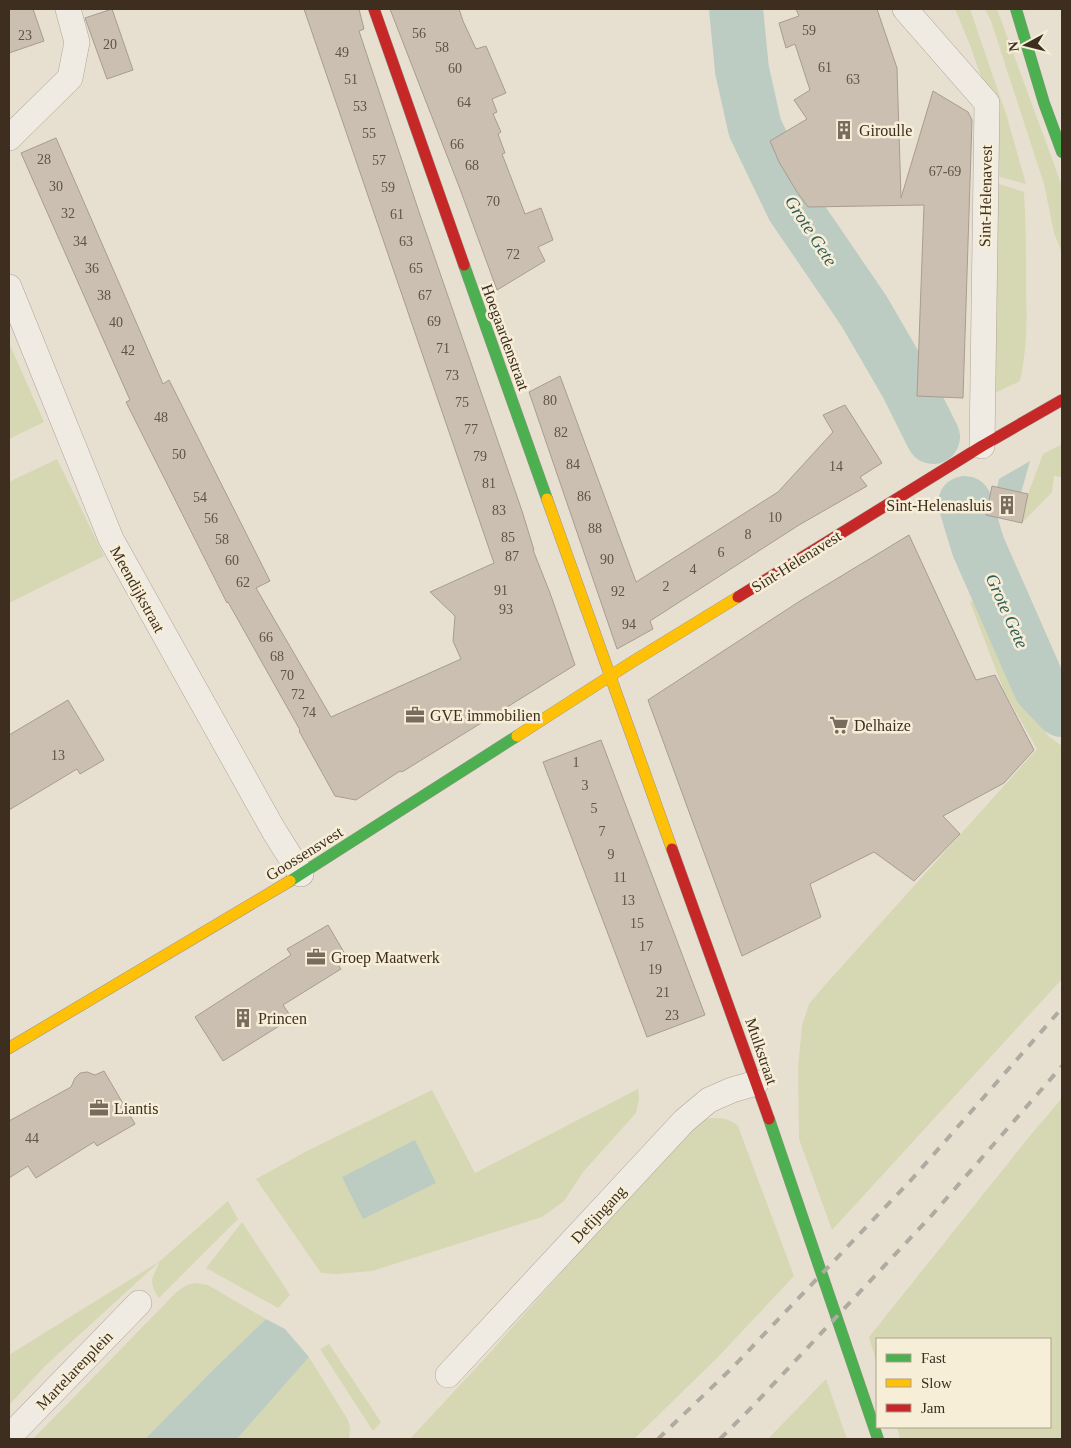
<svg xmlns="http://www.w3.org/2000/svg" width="1071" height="1448" font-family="Georgia,serif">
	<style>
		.green { fill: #d6d7b3 }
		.water { fill: #bcccc2 }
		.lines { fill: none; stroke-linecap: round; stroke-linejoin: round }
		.river { stroke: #bcccc2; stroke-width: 54 }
		.building { fill: #cbbfb2; stroke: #a89c90 }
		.street-casing { stroke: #ada599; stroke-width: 26 }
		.fast-casing { stroke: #9c958a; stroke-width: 12 }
		.slow-casing { stroke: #9c958a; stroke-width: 12 }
		.jam-casing { stroke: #9c958a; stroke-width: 12 }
		.street { stroke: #efebe3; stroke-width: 25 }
		.fast { stroke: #4caf50; stroke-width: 11 }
		.slow { stroke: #ffc107; stroke-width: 11 }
		.jam { stroke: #c62828; stroke-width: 11 }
		.rail { stroke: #afaaa2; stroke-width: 4; stroke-dasharray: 9 9; stroke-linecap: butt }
		.labels { text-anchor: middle; stroke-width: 5; stroke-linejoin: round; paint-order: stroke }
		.number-label { font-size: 14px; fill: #605244 }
		.poi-label { font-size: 16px; fill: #3d2e20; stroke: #f7eed8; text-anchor: start }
		.street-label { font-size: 16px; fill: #3d2e20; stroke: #f7eed8 }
		.water-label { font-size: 18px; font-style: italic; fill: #2f5d5a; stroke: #f7eed8 }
	</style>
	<rect width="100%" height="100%" fill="#e7e0d1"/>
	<!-- green -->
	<g class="green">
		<polygon points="955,9 970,9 1007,117 1026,184 996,176 996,120 970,45"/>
		<polygon points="985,9 997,9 1062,186 1062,253 1054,233 1044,184 991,21"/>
		<path d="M 996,183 L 1024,192 C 1026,225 1026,257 1026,289 C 1027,322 1027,349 1020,381 L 991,395 Z"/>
		<polygon points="9,343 44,422 9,439"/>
		<polygon points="1062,444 1062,477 1054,476 1052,492 1022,523 1028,494 1043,454"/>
		<polygon points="57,459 104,556 9,603 9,482"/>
		<polygon points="988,595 1001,632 1013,681 1048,736 1062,746 1062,979 832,1230 799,1139 798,1068 802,1025 809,1004 825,985 1037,749 1004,691 970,602"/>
		<polygon points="638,1089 639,1099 636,1113 583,1172 564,1201 542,1217 372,1271 337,1274 321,1273 256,1179 309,1150 432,1090 475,1173"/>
		<polygon points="1062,1098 1062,1439 900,1439 897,1427 1050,1427 1050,1339 877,1339 877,1364 869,1337 1029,1137"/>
		<path d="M 710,1118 C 721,1118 729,1118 738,1126 L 794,1276 L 717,1358 L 634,1439 L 410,1439 L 485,1358 L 698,1120 Z"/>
		<path d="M 228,1201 L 238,1219 L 159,1298 C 147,1279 153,1280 159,1262 L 45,1366 L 9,1405 L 9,1355 L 160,1261 Z"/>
		<polygon points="242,1222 290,1295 278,1308 206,1268"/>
		<path d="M 195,1283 L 208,1285 L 266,1319 L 217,1366 L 145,1439 L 33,1439 L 165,1304 C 174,1294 182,1285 195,1283 Z"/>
		<polygon points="329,1344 381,1422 373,1431 320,1349"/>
		<polygon points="309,1357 348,1420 350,1428 349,1439 237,1439"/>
		<polygon points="826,1379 847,1439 768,1439"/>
	</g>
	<!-- water -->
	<g class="water">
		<polygon points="1030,461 1021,493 997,488 999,479"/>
		<polygon points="415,1140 436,1183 363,1219 342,1177"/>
		<polygon points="266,1319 285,1329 309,1357 237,1439 145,1439 217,1366"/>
	</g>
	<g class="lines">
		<!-- river -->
		<g class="river">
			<polyline points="736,9 742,70 755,128 793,207 864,311 907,385 933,437"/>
			<polyline points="965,503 978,546 1040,687 1062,710"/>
		</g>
	</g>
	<!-- building -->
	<g class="building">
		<polygon points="9,9 33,9 44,41 9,53"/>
		<polygon points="112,9 133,70 107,79 85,18"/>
		<polygon points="304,9 359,9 364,29 359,31 420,215 522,511 534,550 533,550 550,593 575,665 402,772 400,771 356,800 335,796 299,731 300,730 228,602 227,603 126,402 130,400 21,153 56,138 163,384 169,380 270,581 256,588 331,717 461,659 453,641 455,616 430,592 494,563"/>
		<polygon points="390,9 459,9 463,21 476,49 486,46 506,93 492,99 497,112 493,114 501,132 498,134 505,153 502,154 525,214 541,208 553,240 538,247 545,261 497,290 460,189"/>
		<polygon points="796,9 877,9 897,68 901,198 933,91 968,112 972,120 963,398 917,396 924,205 808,207 797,192 779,162 770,141 807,119 794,100 810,90 795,44 786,48 779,23 799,16"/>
		<polygon points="560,376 636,582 778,492 833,432 823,415 845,405 882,463 860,477 867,486 799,525 650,621 653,629 617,649 529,392"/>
		<polygon points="992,486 1028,494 1022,523 986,515"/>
		<polygon points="909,535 976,680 995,675 1034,750 1004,783 943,816 960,834 914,881 874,852 810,884 821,917 742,956 648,700 800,601"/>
		<polygon points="68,700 104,760 80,774 77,769 9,810 9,735"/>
		<polygon points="601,740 705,1015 647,1037 543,762"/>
		<polygon points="328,925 345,954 335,960 341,969 283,1005 292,1018 223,1061 195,1017 291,955 287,949"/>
		<polygon points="104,1071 135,1124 97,1146 94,1142 36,1178 28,1166 9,1178 9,1121 71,1087 75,1078 80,1073 87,1072 95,1075"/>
	</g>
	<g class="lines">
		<!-- street casing -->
		<g class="street-casing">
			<g id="street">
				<polyline points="905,9 987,103 982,446"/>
				<polyline points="9,138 70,78 77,42 68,9"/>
				<polyline points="9,287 111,539 274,831 301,874"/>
				<polyline points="448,1375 684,1121 709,1100 732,1090 756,1083"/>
				<polyline points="9,1437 139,1303"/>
			</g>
		</g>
		<!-- fast casing -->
		<g class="fast-casing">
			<g id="fast">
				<polyline points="1016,9 1044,103 1062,152"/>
				<polyline points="464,265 547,499"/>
				<polyline points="290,881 517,736"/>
				<polyline points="769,1119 878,1439"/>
			</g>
		</g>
		<!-- slow casing -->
		<g class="slow-casing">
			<g id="slow">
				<polyline points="547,499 672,849"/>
				<polyline points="517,736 632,662 738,597"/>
				<polyline points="9,1048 290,881"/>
			</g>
		</g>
		<!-- jam casing -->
		<g class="jam-casing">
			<g id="jam">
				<polyline points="374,9 464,265"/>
				<polyline points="738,597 982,446 1062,400"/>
				<polyline points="672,849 769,1119"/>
			</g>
		</g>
		<!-- street -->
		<use href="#street" class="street"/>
		<!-- fast -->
		<use href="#fast" class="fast"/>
		<!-- slow -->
		<use href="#slow" class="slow"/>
		<!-- jam -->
		<use href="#jam" class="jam"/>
		<!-- rail -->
		<g class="rail">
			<polyline points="658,1439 732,1368 912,1179 1062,1008"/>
			<polyline points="720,1439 751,1408 932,1215 1062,1066"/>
		</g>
	</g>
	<!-- icons -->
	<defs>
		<g id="building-bare" transform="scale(1.5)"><path d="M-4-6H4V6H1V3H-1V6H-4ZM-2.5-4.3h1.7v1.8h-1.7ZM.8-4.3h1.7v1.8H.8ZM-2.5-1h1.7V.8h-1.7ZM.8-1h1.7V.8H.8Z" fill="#786c5e" stroke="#f7eed8" stroke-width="2.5" paint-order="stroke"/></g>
		<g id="office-bare" transform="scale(1.5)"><path d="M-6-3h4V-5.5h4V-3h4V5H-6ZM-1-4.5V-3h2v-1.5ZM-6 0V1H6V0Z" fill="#786c5e" stroke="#f7eed8" stroke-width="2.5" paint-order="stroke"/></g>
		<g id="supermarket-bare" transform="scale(1.5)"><path d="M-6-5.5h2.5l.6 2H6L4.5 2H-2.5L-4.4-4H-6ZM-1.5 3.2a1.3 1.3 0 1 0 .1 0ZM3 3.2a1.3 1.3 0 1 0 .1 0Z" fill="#786c5e" stroke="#f7eed8" stroke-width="2.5" paint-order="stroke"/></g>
	</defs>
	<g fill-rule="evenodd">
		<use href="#building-bare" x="844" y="130"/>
		<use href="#building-bare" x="1007" y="505"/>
		<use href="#office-bare" x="415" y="715"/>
		<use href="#supermarket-bare" x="839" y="725"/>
		<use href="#office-bare" x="316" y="957"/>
		<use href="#building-bare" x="243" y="1018"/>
		<use href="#office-bare" x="99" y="1108"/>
	</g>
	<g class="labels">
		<!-- number labels -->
		<g class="number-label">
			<text x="809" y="35">59</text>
			<text x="419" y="38">56</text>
			<text x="25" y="40">23</text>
			<text x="110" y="49">20</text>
			<text x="442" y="52">58</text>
			<text x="342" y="57">49</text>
			<text x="825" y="72">61</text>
			<text x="455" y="73">60</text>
			<text x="351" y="84">51</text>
			<text x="853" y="84">63</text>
			<text x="464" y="107">64</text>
			<text x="360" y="111">53</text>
			<text x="369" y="138">55</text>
			<text x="457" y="149">66</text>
			<text x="44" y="164">28</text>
			<text x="379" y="165">57</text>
			<text x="472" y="170">68</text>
			<text x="945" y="176">67-69</text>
			<text x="56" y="191">30</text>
			<text x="388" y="192">59</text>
			<text x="493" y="206">70</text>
			<text x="68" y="218">32</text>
			<text x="397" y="219">61</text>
			<text x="80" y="246">34</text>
			<text x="406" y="246">63</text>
			<text x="513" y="259">72</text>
			<text x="92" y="273">36</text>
			<text x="416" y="273">65</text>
			<text x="104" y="300">38</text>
			<text x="425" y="300">67</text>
			<text x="434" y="326">69</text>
			<text x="116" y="327">40</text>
			<text x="443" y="353">71</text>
			<text x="128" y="355">42</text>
			<text x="452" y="380">73</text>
			<text x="550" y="405">80</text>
			<text x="462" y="407">75</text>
			<text x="161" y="422">48</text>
			<text x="471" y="434">77</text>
			<text x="561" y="437">82</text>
			<text x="179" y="459">50</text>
			<text x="480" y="461">79</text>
			<text x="573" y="469">84</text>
			<text x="836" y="471">14</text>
			<text x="489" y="488">81</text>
			<text x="584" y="501">86</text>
			<text x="200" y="502">54</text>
			<text x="499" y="515">83</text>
			<text x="775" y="522">10</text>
			<text x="211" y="523">56</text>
			<text x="595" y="533">88</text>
			<text x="748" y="539">8</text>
			<text x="508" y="542">85</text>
			<text x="222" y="544">58</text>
			<text x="721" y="557">6</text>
			<text x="512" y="561">87</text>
			<text x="607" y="564">90</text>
			<text x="232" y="565">60</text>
			<text x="693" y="574">4</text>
			<text x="243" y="587">62</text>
			<text x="666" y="591">2</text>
			<text x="501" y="595">91</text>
			<text x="618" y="596">92</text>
			<text x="506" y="614">93</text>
			<text x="629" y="629">94</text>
			<text x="266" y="642">66</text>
			<text x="277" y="661">68</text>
			<text x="287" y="680">70</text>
			<text x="298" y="699">72</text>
			<text x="309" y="717">74</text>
			<text x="58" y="760">13</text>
			<text x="576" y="767">1</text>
			<text x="585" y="790">3</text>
			<text x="594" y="813">5</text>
			<text x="602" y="836">7</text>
			<text x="611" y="859">9</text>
			<text x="620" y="882">11</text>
			<text x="628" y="905">13</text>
			<text x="637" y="928">15</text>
			<text x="646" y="951">17</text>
			<text x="655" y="974">19</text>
			<text x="663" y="997">21</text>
			<text x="672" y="1020">23</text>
			<text x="32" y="1143">44</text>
		</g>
		<!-- poi labels -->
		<g class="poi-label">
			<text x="859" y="136">Giroulle</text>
			<text x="992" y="511" text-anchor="end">Sint-Helenasluis</text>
			<text x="430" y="721">GVE immobilien</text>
			<text x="854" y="731">Delhaize</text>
			<text x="331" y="963">Groep Maatwerk</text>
			<text x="258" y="1024">Princen</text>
			<text x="114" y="1114">Liantis</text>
		</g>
		<!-- street labels -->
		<g class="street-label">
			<text transform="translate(985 196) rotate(-89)" y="6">Sint-Helenavest</text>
			<text transform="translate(506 337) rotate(70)" y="6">Hoegaardenstraat</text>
			<text transform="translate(796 561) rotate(-32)" y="6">Sint-Helenavest</text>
			<text transform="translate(138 589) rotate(61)" y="6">Meendijkstraat</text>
			<text transform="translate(304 853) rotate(-32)" y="6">Goossensvest</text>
			<text transform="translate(762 1051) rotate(71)" y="6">Mulkstraat</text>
			<text transform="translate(598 1214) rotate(-47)" y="6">Defijngang</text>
			<text transform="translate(74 1370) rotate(-46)" y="6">Martelarenplein</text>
		</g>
		<!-- water labels -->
		<g class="water-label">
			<text transform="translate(811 231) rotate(57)" y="6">Grote Gete</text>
			<text transform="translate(1007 611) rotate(66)" y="6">Grote Gete</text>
		</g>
	</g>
	<!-- border -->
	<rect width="1071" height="1448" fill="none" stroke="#3d2e20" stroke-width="20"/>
	<!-- legend -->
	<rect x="876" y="1338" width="175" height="90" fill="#f7eed8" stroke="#ada18e"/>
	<rect x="886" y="1354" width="25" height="8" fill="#4caf50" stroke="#ada18e"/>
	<text x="921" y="1363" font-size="15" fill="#3d2e20">Fast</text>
	<rect x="886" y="1379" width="25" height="8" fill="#ffc107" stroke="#ada18e"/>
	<text x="921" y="1388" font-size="15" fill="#3d2e20">Slow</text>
	<rect x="886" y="1404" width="25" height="8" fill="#c62828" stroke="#ada18e"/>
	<text x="921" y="1413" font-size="15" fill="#3d2e20">Jam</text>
	<!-- north arrow -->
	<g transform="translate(1026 45) rotate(263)" stroke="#f7eed8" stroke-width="4" paint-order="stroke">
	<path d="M0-4L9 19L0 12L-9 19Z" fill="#3d2e20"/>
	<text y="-8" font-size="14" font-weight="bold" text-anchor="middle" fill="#3d2e20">N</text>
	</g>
</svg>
